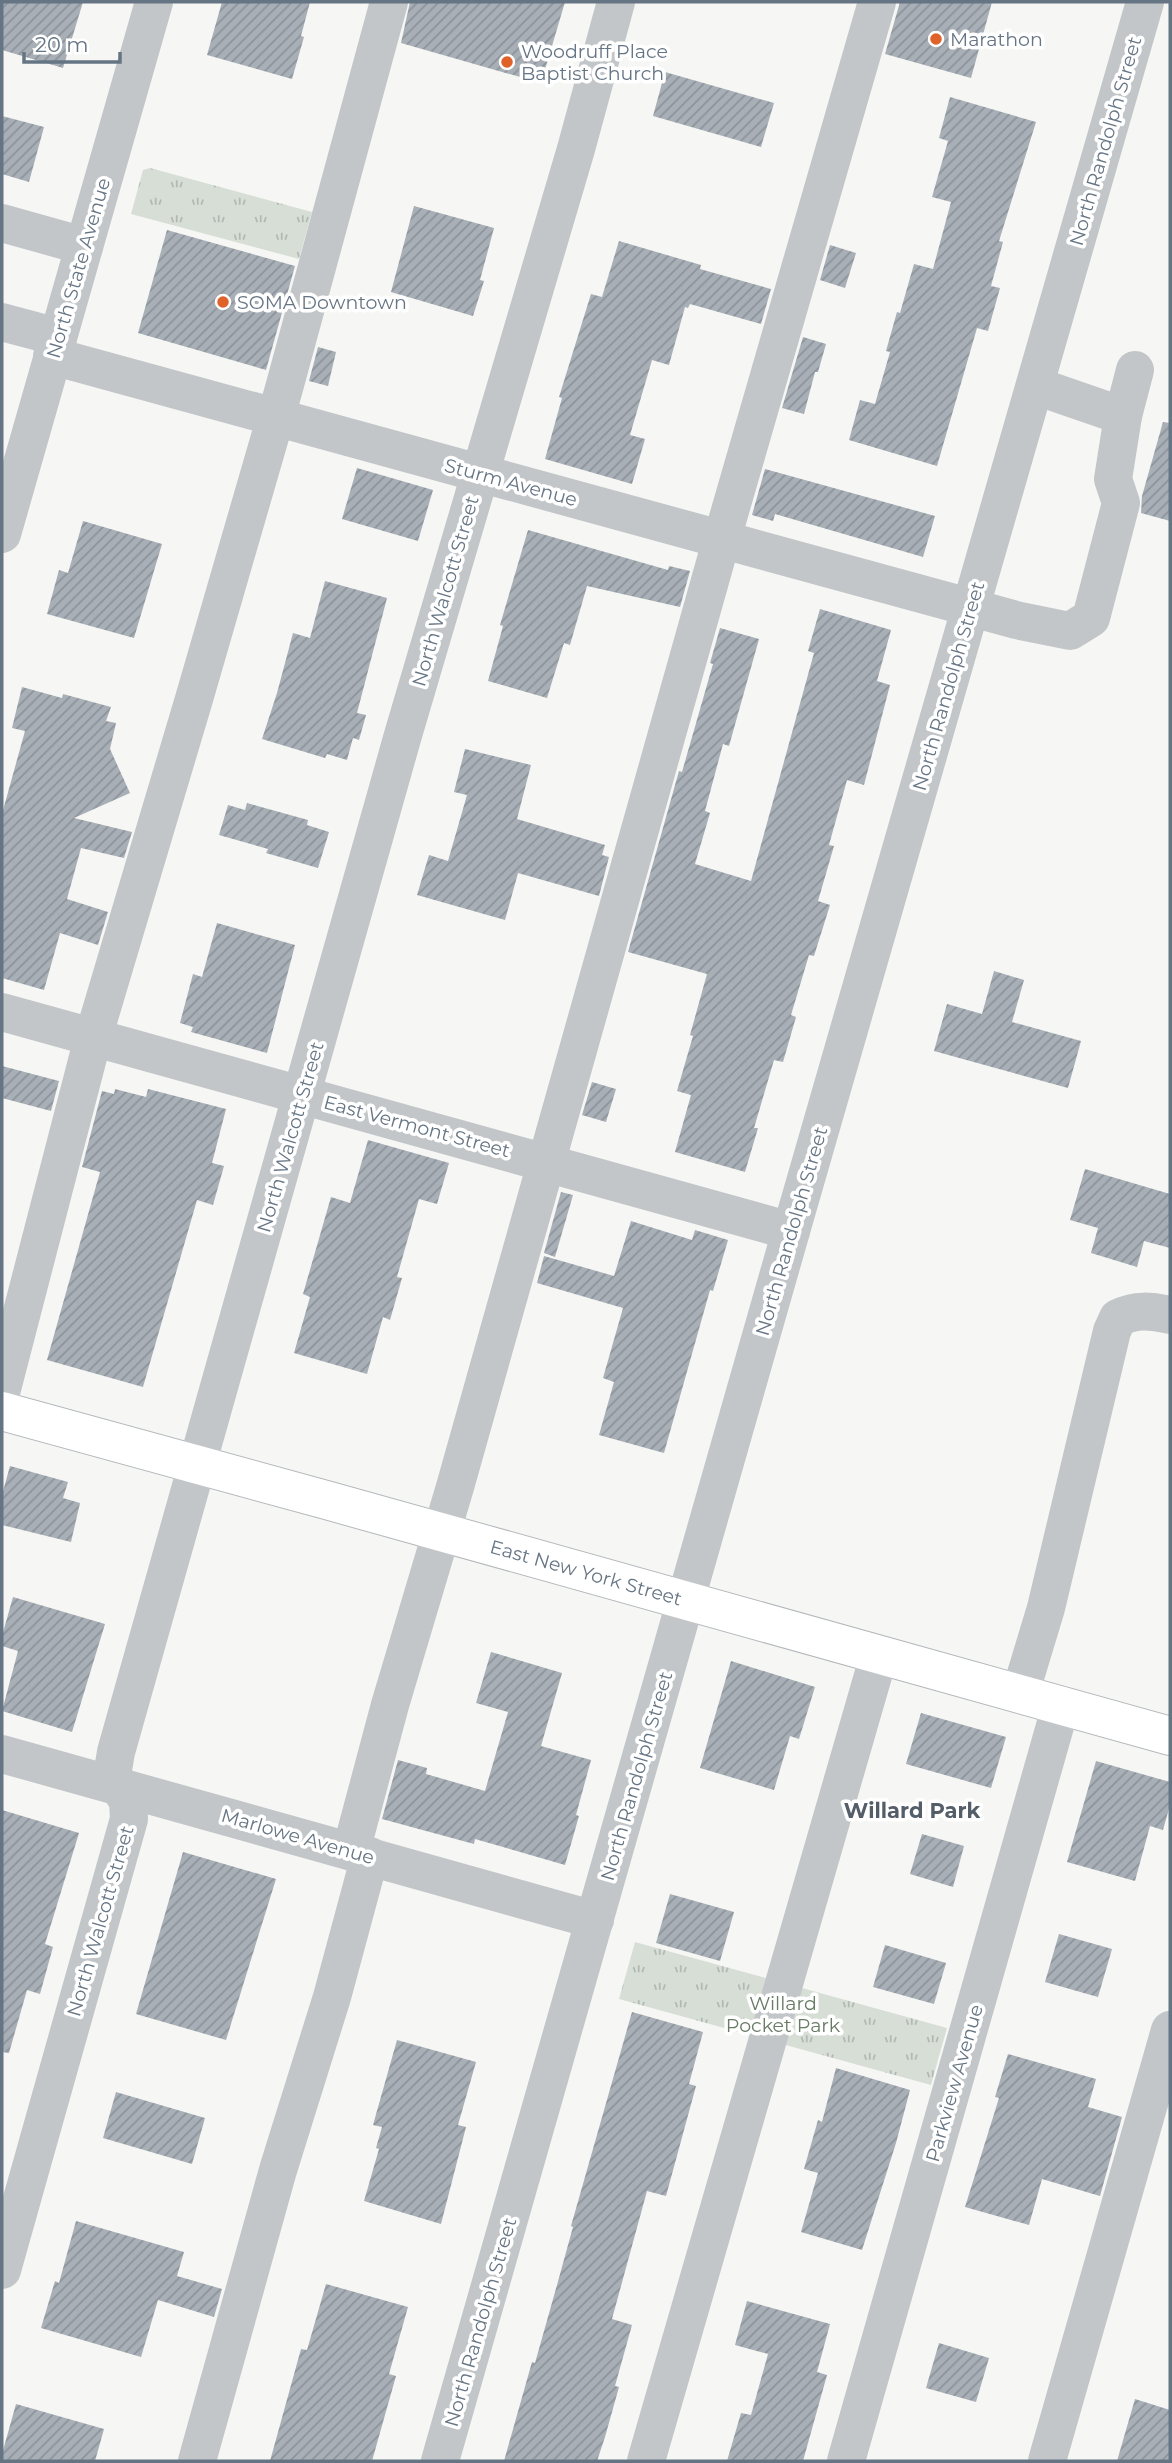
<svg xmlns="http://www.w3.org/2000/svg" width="1172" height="2463" font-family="Montserrat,sans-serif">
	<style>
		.park { fill: url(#park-tufts) }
		.building { fill: url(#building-hatch) }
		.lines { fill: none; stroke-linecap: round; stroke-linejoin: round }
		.major-casing { stroke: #b5b9bd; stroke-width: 40 }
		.minor { stroke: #c2c6c9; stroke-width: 38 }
		.major { stroke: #fff; stroke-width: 38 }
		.poi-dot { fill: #df622b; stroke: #fff; stroke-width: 2.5 }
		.labels { text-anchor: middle; stroke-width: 7; stroke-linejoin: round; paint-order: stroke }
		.poi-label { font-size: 19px; fill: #667584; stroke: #fff; text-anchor: start }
		.street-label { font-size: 19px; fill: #667584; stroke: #fff }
		.park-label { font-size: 19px; fill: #687b65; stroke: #fff }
		.neighbourhood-label { font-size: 21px; font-weight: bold; fill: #545e69; stroke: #fff }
	</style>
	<defs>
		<pattern id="park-tufts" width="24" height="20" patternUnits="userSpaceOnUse" patternTransform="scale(1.75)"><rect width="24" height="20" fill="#d7ded5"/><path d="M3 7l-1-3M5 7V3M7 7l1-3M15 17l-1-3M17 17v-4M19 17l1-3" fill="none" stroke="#b2b9b2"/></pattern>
		<pattern id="building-hatch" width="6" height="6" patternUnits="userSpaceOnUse" patternTransform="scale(1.75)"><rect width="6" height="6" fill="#a8afb6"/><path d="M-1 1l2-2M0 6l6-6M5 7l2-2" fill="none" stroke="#8d939a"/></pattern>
	</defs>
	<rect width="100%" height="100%" fill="#f6f7f4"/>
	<!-- park -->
	<g class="park">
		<polygon points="150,168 312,212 299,259 131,214 143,170"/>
		<polygon points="635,1942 947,2028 931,2085 619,1999"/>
	</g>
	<!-- building -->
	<g class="building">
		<polygon points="2,2 83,2 63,68 2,50"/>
		<polygon points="222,2 310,2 301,36 304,37 292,79 207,55"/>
		<polygon points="410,2 565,2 541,83 401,43"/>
		<polygon points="900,2 992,2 971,78 885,54"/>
		<polygon points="665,72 774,103 761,147 653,116"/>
		<polygon points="950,97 1036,122 999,241 1003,242 991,286 1000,288 988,331 977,328 937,466 849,440 860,400 875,404 890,352 886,351 897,312 900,313 914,264 933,269 951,202 932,197 948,141 939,138"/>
		<polygon points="2,116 44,127 29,182 2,174"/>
		<polygon points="414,206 494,228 480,280 484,281 473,316 391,292"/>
		<polygon points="167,230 295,266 266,370 138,333"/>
		<polygon points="619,241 701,265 700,269 771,289 761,324 690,304 688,308 685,307 669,365 652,360 630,435 645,439 632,484 545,459 562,398 559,397 591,294 602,297"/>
		<polygon points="830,245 856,253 845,288 820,280"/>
		<polygon points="803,337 826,344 818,372 815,372 804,414 782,408"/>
		<polygon points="318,347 336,352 328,386 309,381"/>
		<polygon points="1163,422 1170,423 1170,521 1141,513 1142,496"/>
		<polygon points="357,468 433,490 418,541 342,519"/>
		<polygon points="765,469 935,516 923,557 775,514 773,521 752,515"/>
		<polygon points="83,521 162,544 134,638 47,614 59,570 68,573"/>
		<polygon points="528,530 668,570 669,566 690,571 680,607 587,586 570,645 564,643 547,698 488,681 503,626 500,625"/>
		<polygon points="325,581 387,598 357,713 366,715 359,740 353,738 347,760 327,754 325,758 262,739 277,693 293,633 310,638"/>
		<polygon points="820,609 891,630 877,681 890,685 864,785 847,780 829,845 834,846 818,901 830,905 814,956 809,955 791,1015 796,1017 783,1062 774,1060 754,1128 758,1128 745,1172 675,1152 691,1095 677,1091 693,1036 690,1035 707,974 628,952 679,771 682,772 713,664 710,663 720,628 759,639 729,746 723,744 705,811 710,813 695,864 751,881 814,653 808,651"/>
		<polygon points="22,687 62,698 63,694 111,707 106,721 116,723 110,749 130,793 74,818 132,832 124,858 81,848 67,899 108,912 98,945 60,933 44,990 2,978 2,814 25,731 12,728"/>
		<polygon points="465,749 531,765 517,819 605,845 602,855 609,857 599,896 518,873 505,920 417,895 429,855 448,861 467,795 454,792"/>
		<polygon points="247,803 308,820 307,825 329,832 318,868 266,853 268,849 219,835 228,805 245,810"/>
		<polygon points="217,923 295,945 267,1053 191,1032 193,1027 180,1023 193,974 202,977"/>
		<polygon points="994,971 1024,980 1012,1022 1081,1041 1068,1088 934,1051 947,1004 982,1014"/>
		<polygon points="2,1066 59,1081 51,1111 2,1098"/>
		<polygon points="592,1082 616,1089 606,1122 582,1115"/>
		<polygon points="115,1089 146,1097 148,1089 226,1109 212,1163 224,1166 213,1205 197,1200 143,1387 47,1360 100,1172 82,1167 102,1091 114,1094"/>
		<polygon points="368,1140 449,1163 437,1204 419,1199 397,1277 402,1278 390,1320 383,1317 367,1374 294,1353 310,1297 303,1294 331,1197 350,1203"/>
		<polygon points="1085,1169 1170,1194 1170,1248 1144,1241 1137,1267 1091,1253 1098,1228 1070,1220"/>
		<polygon points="561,1192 573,1195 555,1257 544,1253"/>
		<polygon points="631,1221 692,1240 695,1230 728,1240 713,1291 710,1290 664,1453 599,1435 614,1382 603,1378 623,1308 537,1283 544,1256 614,1276"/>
		<polygon points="10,1466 68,1482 63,1498 80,1503 71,1542 2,1525 2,1495"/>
		<polygon points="13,1597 105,1624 72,1732 2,1711 18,1651 2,1646 2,1636"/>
		<polygon points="491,1652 562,1673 541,1746 591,1760 576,1815 579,1816 565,1865 475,1839 474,1844 382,1819 398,1760 427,1768 426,1774 485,1791 508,1712 476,1703"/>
		<polygon points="731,1661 815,1687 799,1739 790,1736 774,1790 700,1768"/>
		<polygon points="921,1713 1006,1737 991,1788 906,1764"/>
		<polygon points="1096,1761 1170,1782 1170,1805 1163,1830 1150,1826 1135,1881 1067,1862"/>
		<polygon points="2,1810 79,1833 45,1944 53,1947 40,1994 27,1990 9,2053 2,2052"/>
		<polygon points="922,1834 964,1846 953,1887 910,1874"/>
		<polygon points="183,1852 276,1879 226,2040 136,2014"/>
		<polygon points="670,1894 734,1912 720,1961 656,1943"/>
		<polygon points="1059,1934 1112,1949 1098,1997 1045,1982"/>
		<polygon points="885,1945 946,1963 934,2004 873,1987"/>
		<polygon points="632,2012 703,2032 689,2084 696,2086 666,2196 647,2191 612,2319 632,2325 615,2386 619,2387 605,2437 597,2461 504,2461 532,2362 535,2363 557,2285 573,2227 571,2226"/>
		<polygon points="397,2040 476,2062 458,2125 466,2127 441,2224 364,2201 379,2149 376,2148 382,2127 373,2125"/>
		<polygon points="1008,2054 1096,2079 1088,2107 1122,2117 1100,2196 1042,2179 1029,2225 965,2207 999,2098 995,2097"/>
		<polygon points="836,2068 910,2090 896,2143 862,2250 801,2232 818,2173 804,2169 818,2120 822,2122"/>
		<polygon points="116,2092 205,2118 192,2164 103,2138"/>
		<polygon points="76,2221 184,2252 177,2276 222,2289 214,2317 158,2300 141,2357 41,2328 55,2281 59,2283"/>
		<polygon points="326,2284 408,2307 389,2374 396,2376 372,2461 270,2461 301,2349 307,2350"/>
		<polygon points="747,2301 830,2324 817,2372 827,2375 803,2461 727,2461 741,2413 751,2415 768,2354 735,2345"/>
		<polygon points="939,2343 989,2358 976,2402 926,2388"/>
		<polygon points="1135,2399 1170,2410 1170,2461 1117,2461"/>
		<polygon points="16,2404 104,2429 95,2461 2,2461 2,2454"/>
	</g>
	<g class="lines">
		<!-- major casing -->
		<g class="major-casing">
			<g id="major">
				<path id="s1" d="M 2,1411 C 392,1517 781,1627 1170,1736"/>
			</g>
		</g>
		<!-- minor -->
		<g class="minor">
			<polyline points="2,223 84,246"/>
			<polyline points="2,322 58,337"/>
			<polyline points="52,356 1016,620 1070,631 1091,618 1121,503 1113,479 1123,416 1135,370"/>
			<polyline points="1036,386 1123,416"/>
			<polyline points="2,534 154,2"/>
			<polyline points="2,1012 791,1231"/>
			<polyline points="2,1389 93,1038 194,699 283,392 389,2"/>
			<path d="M 1020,1694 L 1046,1608 L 1112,1331 L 1118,1318 C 1136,1309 1151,1311 1170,1315"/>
			<polyline points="2,1754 595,1920"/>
			<polyline points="351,1851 390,1705 455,1487 717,556 877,2"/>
			<polyline points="2,2270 129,1819 128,1801 112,1776 116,1752 403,735 576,149 616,2"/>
			<polyline points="197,2461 278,2170 332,1997 370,1856"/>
			<polyline points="440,2461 791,1231 1145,2"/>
			<polyline points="646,2461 879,1655"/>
			<polyline points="846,2461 1061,1705"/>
			<polyline points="1047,2461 1170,2030"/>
		</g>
		<!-- major -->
		<use href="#major" class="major"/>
	</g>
	<!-- markers -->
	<g class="poi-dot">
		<circle cx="936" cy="39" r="7"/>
		<circle cx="507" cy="62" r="7"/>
		<circle cx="223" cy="302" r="7"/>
	</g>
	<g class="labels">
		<!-- poi labels -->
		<g class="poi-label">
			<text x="950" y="46">Marathon</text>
			<text x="521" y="58">Woodruff Place<tspan x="521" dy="22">Baptist Church</tspan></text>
			<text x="237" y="309">SOMA Downtown</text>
		</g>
		<!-- street labels -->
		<g class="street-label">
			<text transform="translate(1105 141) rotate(-74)" y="7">North Randolph Street</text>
			<text transform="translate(78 268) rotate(-74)" y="7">North State Avenue</text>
			<text transform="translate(511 482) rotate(15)" y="7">Sturm Avenue</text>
			<text transform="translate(445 591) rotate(-74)" y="7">North Walcott Street</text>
			<text transform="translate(948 686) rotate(-74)" y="7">North Randolph Street</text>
			<text transform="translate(417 1126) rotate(15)" y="7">East Vermont Street</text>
			<text transform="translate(290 1137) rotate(-74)" y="7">North Walcott Street</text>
			<text transform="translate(791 1231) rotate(-74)" y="7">North Randolph Street</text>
			<text dy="7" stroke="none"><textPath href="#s1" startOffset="606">East New York Street</textPath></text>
			<text transform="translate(636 1776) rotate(-74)" y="7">North Randolph Street</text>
			<text transform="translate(298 1836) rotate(16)" y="7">Marlowe Avenue</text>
			<text transform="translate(100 1921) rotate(-74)" y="7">North Walcott Street</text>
			<text transform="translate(954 2083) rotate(-74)" y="7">Parkview Avenue</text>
			<text transform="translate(480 2322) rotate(-74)" y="7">North Randolph Street</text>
		</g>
		<!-- park labels -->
		<g class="park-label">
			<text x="783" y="2010">Willard<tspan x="783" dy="22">Pocket Park</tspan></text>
		</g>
		<!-- neighbourhood labels -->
		<g class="neighbourhood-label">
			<text x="912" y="1818">Willard Park</text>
		</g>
	</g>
	<!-- border -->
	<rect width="1172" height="2463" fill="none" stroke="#667584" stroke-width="7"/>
	<!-- scale -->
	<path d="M24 52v10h96v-10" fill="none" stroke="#667584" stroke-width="3.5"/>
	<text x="35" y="52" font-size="21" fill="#667584" stroke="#ffffff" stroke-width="5" paint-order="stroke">20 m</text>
</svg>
